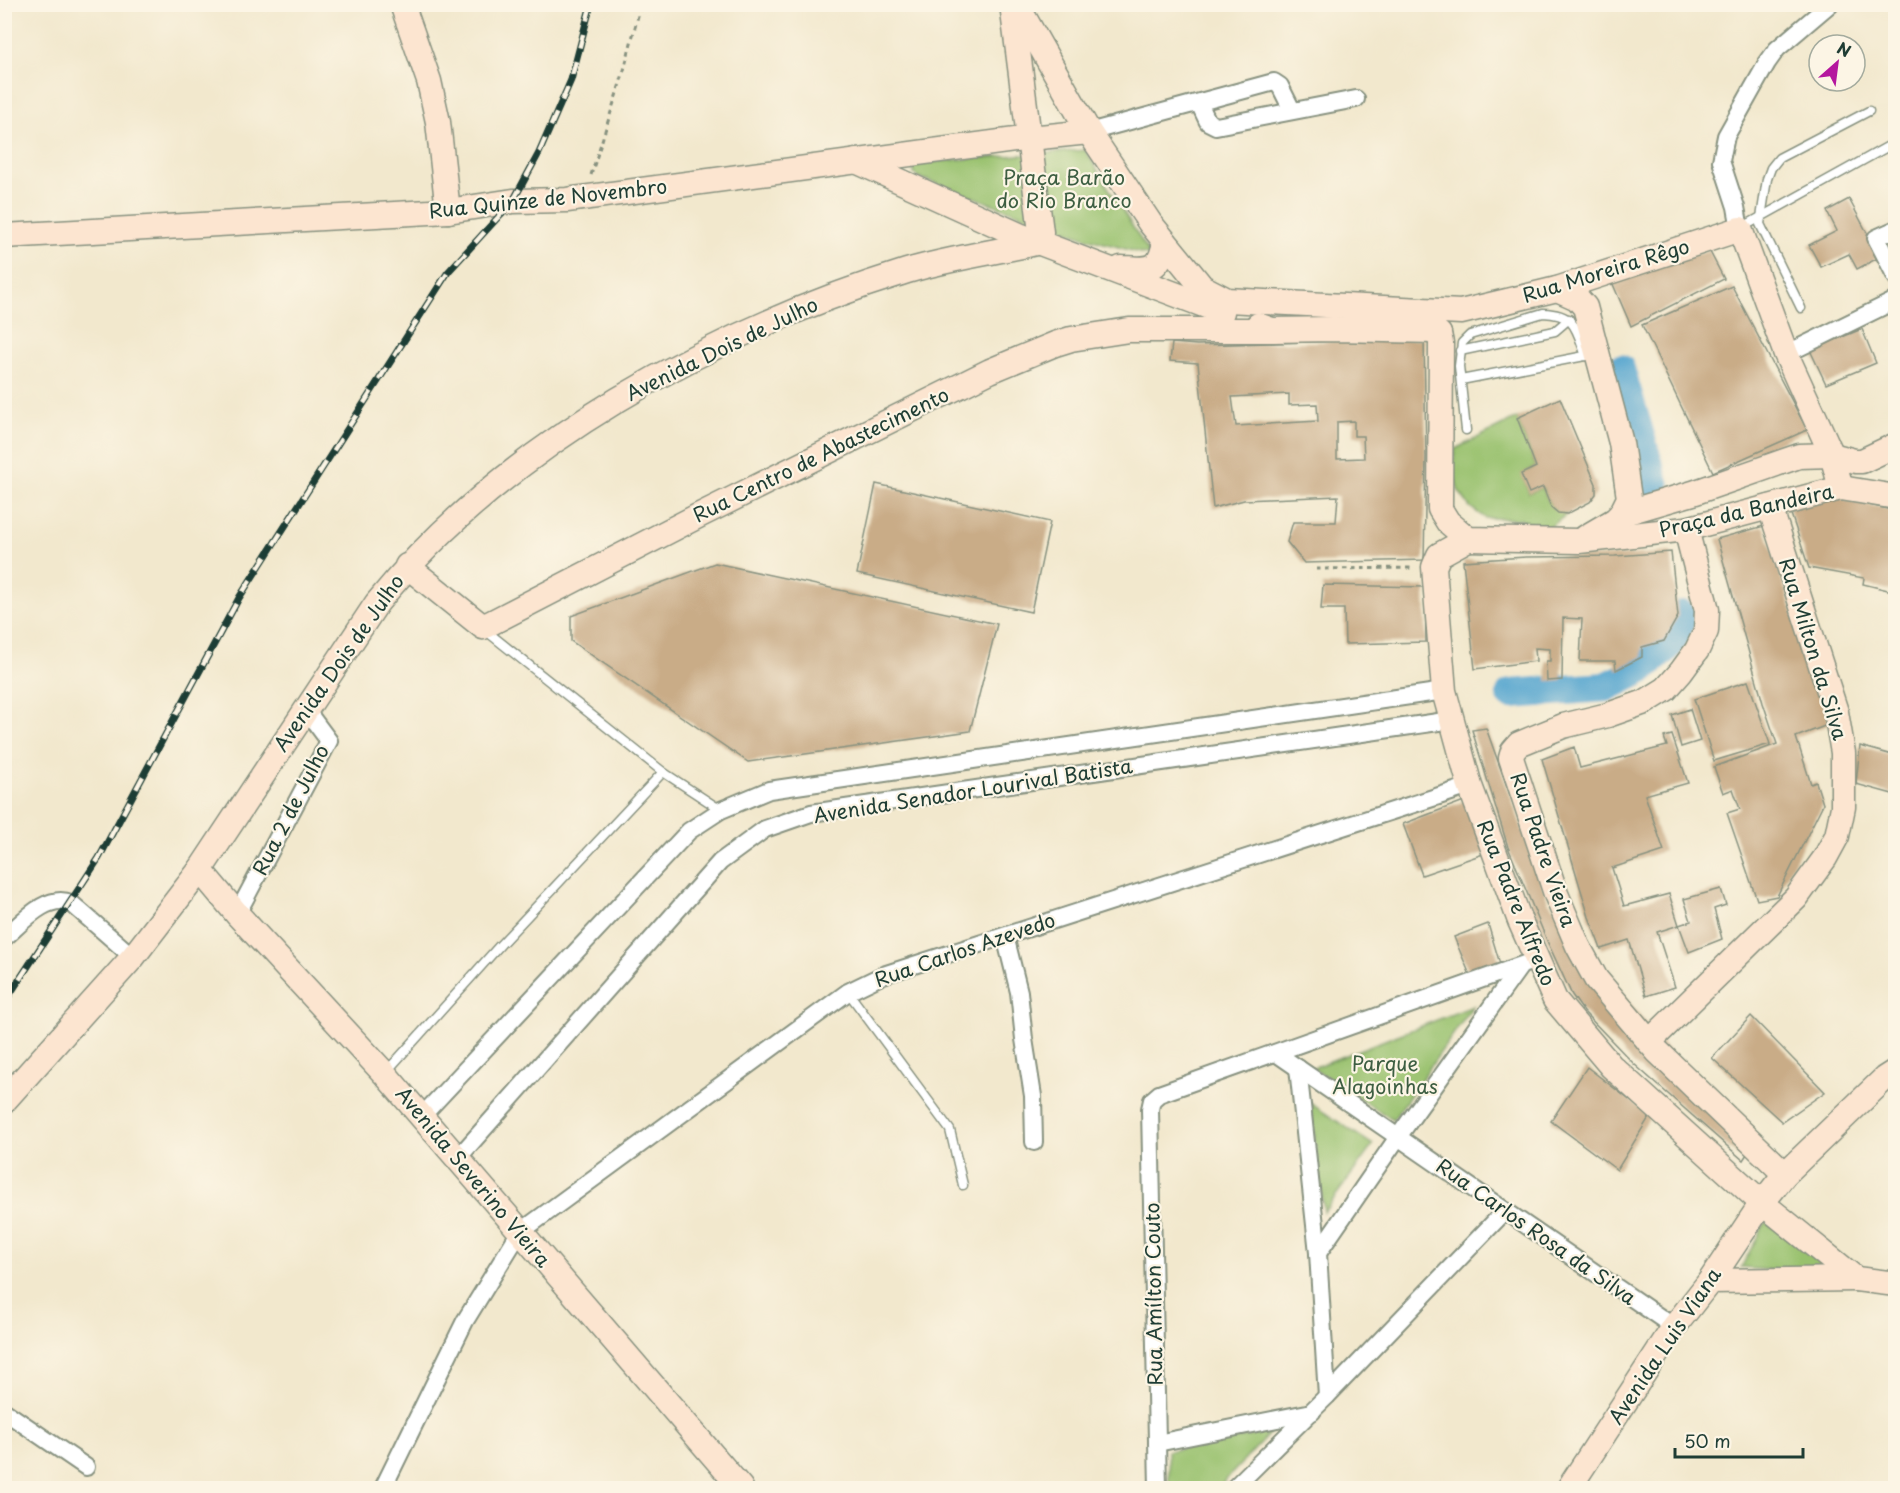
<svg xmlns="http://www.w3.org/2000/svg" width="1900" height="1493" font-family="'Playpen Sans',sans-serif">
	<style>
		.green { fill: #98c16d; stroke: #5c7f50; stroke-width: 1.5 }
		.lines { fill: none; stroke-linecap: round; stroke-linejoin: round }
		.river { stroke: #54a5cf; stroke-width: 30 }
		.building { fill: #c9ac87; fill-rule: evenodd }
		.lane-casing { stroke: #889280; stroke-width: 11 }
		.street-casing { stroke: #889280; stroke-width: 20 }
		.secondary-casing { stroke: #889280; stroke-width: 27 }
		.path { stroke: #889280; stroke-width: 3; stroke-dasharray: 4.5 4.5; stroke-linecap: butt }
		.lane { stroke: #fff; stroke-width: 8 }
		.street { stroke: #fff; stroke-width: 16 }
		.secondary { stroke: #fce5d0; stroke-width: 24 }
		.rail-casing { stroke: #1f3d34; stroke-width: 7 }
		.rail { stroke: #fcf5e5; stroke-width: 4.5; stroke-dasharray: 14; stroke-linecap: butt }
		.labels { text-anchor: middle; stroke-width: 4.5; stroke-linejoin: round; paint-order: stroke }
		.park-label { font-size: 20px; fill: #3d5e42; stroke: #fcf5e5 }
		.street-label { font-size: 20px; fill: #1f3d34; stroke: #fcf5e5 }
	</style>
	<rect width="100%" height="100%" fill="#fcf5e5"/>
	<filter id="ink" filterUnits="userSpaceOnUse"><feTurbulence type="fractalNoise" baseFrequency=".0167" numOctaves="2"/><feDisplacementMap in="SourceGraphic" scale="12" xChannelSelector="R" yChannelSelector="G"/><feConvolveMatrix kernelMatrix="1 2 1 2 8 2 1 2 1" color-interpolation-filters="sRGB"/></filter>
	<filter id="wash" filterUnits="userSpaceOnUse"><feTurbulence type="fractalNoise" baseFrequency=".008" numOctaves="4" result="noise"/><feDisplacementMap in="SourceGraphic" scale="24" xChannelSelector="R" yChannelSelector="G"/><feGaussianBlur stdDeviation="1.35" result="paint"/><feColorMatrix in="noise" values="0 0 0 0 0 0 0 0 0 0 0 0 0 0 0 0 0 1.4 0 .05"/><feComposite in="paint" operator="in"/></filter>
	<g filter="url(#wash)">
		<rect width="100%" height="100%" fill="#f2e8cd"/>
		<!-- green -->
		<g class="green">
			<polygon points="1085,150 1151,256 1086,238 918,177 914,174 914,167 917,163"/>
			<path d="M 1517,418 L 1536,467 L 1522,474 L 1529,493 L 1543,487 C 1548,501 1550,512 1567,514 L 1546,530 L 1535,532 L 1527,528 L 1521,519 L 1485,518 L 1470,507 L 1458,490 L 1453,471 L 1455,449 Z"/>
			<polygon points="1473,1006 1393,1120 1312,1068"/>
			<polygon points="1310,1103 1373,1145 1324,1212"/>
			<polygon points="1765,1222 1852,1276 1741,1268"/>
			<polygon points="1271,1432 1218,1488 1169,1488 1168,1451"/>
		</g>
		<g class="lines">
			<!-- river -->
			<g class="river">
				<polyline points="1620,369 1655,486"/>
				<polyline points="1511,694 1606,687 1642,669 1671,643 1679,627 1682,615"/>
			</g>
		</g>
		<g id="blocks">
			<!-- building -->
			<g class="building">
				<polygon points="1849,199 1880,257 1857,269 1849,254 1821,267 1809,245 1837,231 1827,211"/>
				<polygon points="1709,250 1724,279 1631,326 1612,282"/>
				<polygon points="1732,286 1807,430 1713,472 1642,325"/>
				<polygon points="1862,329 1876,363 1826,384 1810,350"/>
				<path d="M 1424,339 L 1426,457 L 1424,560 L 1304,563 L 1287,542 L 1293,522 L 1336,522 L 1338,496 L 1244,500 L 1213,508 L 1198,363 L 1170,361 L 1172,343 L 1197,345 ZM 1289,394 L 1289,405 L 1317,404 L 1318,421 L 1236,426 L 1232,397 ZM 1354,421 L 1354,436 L 1363,436 L 1364,458 L 1337,459 L 1337,422 Z"/>
				<polygon points="1560,398 1596,484 1596,494 1590,502 1567,514 1558,513 1551,507 1543,487 1529,493 1521,474 1536,467 1517,418"/>
				<polygon points="876,484 1050,522 1031,612 857,574"/>
				<polygon points="1835,497 1896,511 1896,592 1863,584 1864,578 1809,568 1789,508"/>
				<polygon points="1764,526 1830,724 1796,737 1811,784 1816,782 1823,804 1777,896 1757,900 1727,813 1740,809 1733,789 1723,793 1714,767 1777,744 1763,703 1717,539"/>
				<polygon points="1671,552 1678,616 1664,641 1642,647 1642,657 1616,670 1615,661 1580,661 1582,619 1563,618 1562,680 1547,681 1546,661 1550,661 1550,649 1535,648 1536,661 1475,669 1463,561 1526,557 1615,556"/>
				<polygon points="715,563 997,624 970,731 748,762 571,641 571,616"/>
				<polygon points="1323,585 1425,587 1426,642 1345,644 1344,609 1321,609"/>
				<polygon points="1748,681 1770,744 1714,761 1694,699"/>
				<polygon points="1690,709 1700,741 1681,747 1672,715"/>
				<polygon points="1486,728 1548,901 1749,1151 1743,1160 1634,1064 1584,1012 1572,995 1548,943 1508,847 1472,730"/>
				<polygon points="1672,735 1688,783 1645,795 1664,851 1612,868 1624,906 1669,894 1679,925 1657,932 1675,987 1646,996 1629,940 1601,949 1589,917 1542,759 1574,747 1580,768 1667,746 1664,737"/>
				<polygon points="1860,746 1896,756 1896,795 1856,784"/>
				<polygon points="1472,798 1489,852 1422,875 1403,824"/>
				<polygon points="1721,889 1726,905 1714,909 1722,939 1689,952 1679,925 1691,921 1684,899"/>
				<polygon points="1488,924 1500,964 1470,975 1454,937"/>
				<polygon points="1751,1016 1825,1092 1782,1122 1712,1058"/>
				<polygon points="1587,1067 1650,1116 1617,1170 1551,1121"/>
			</g>
		</g>
	</g>
	<g filter="url(#ink)">
		<use href="#blocks" fill-opacity="0" stroke="#889280" stroke-width="1.5"/>
		<g class="lines">
			<!-- lane casing -->
			<g class="lane-casing">
				<g id="lane">
					<polyline points="1741,228 1896,142"/>
					<polyline points="1801,308 1760,224 1767,179 1771,168 1779,158 1869,111"/>
					<polyline points="1460,351 1555,331 1569,319"/>
					<polyline points="1461,380 1590,355"/>
					<path d="M 1466,430 L 1459,366 L 1462,343 L 1470,335 L 1543,313 C 1576,314 1576,329 1586,356"/>
					<polyline points="485,630 663,772 721,810"/>
					<polyline points="848,992 950,1130 963,1185"/>
					<polyline points="387,1071 501,944 663,772"/>
				</g>
			</g>
			<!-- street casing -->
			<g class="street-casing">
				<g id="street">
					<polyline points="1199,103 1208,122 1216,126 1356,99"/>
					<polyline points="1089,132 1274,82 1280,86 1292,110"/>
					<polyline points="1740,229 1736,207 1721,161 1726,136 1767,63 1777,49 1830,4"/>
					<polyline points="1896,229 1876,238 1896,277"/>
					<polyline points="1786,354 1896,300"/>
					<polyline points="237,914 329,741 306,710"/>
					<polyline points="1005,936 1019,992 1024,1039 1033,1096 1034,1142"/>
					<path d="M 4,938 C 22,923 46,893 71,903 L 133,957"/>
					<polyline points="1276,1053 1674,1327"/>
					<polyline points="1298,1068 1318,1253 1327,1396"/>
					<polyline points="421,1117 689,831 721,810 769,790 1444,691"/>
					<polyline points="457,1159 720,862 765,829 811,813 1452,720"/>
					<polyline points="1318,1253 1398,1137 1519,968"/>
					<polyline points="4,1411 86,1467"/>
					<polyline points="1157,1443 1312,1412"/>
					<polyline points="383,1488 465,1321 519,1233 848,992 883,975 1470,786"/>
					<polyline points="1158,1488 1150,1109 1152,1100 1159,1094 1536,960"/>
					<polyline points="1234,1488 1327,1396 1505,1211"/>
				</g>
			</g>
			<!-- secondary casing -->
			<g class="secondary-casing">
				<g id="secondary">
					<polyline points="402,4 429,81 438,122 448,211"/>
					<polyline points="1017,5 1089,132 1150,223 1202,287 1227,300 1461,312 1557,289 1740,229 1786,354 1832,455 1841,488"/>
					<polyline points="856,161 1019,235 1222,312"/>
					<polyline points="4,236 448,211 513,201 567,200 1030,138 1089,132"/>
					<path d="M 1121,268 C 1149,269 1159,273 1165,242"/>
					<polyline points="1557,289 1577,298 1585,307 1621,443 1629,498 1621,514 1615,520 1586,537"/>
					<polyline points="1258,325 1272,330 1334,329 1436,331 1439,334"/>
					<polyline points="1439,334 1441,343 1440,509 1448,522 1468,539 1579,541 1686,529 1841,488 1896,497"/>
					<polyline points="1621,514 1693,493 1799,456 1832,455 1855,461 1862,461 1896,445"/>
					<polyline points="1686,529 1707,610 1706,631 1697,650 1681,672 1666,689 1645,702 1608,715 1563,726 1519,744 1513,751 1511,758 1556,894 1578,946 1596,979 1657,1051 1785,1174"/>
					<polyline points="1468,539 1439,555 1434,567 1444,691 1470,786 1520,921 1555,1000 1611,1066 1762,1203 1856,1279 1896,1284"/>
					<polyline points="407,566 483,627 698,516 990,371 1055,344 1071,339 1129,330 1272,330"/>
					<polyline points="200,870 237,914 384,1073 741,1488"/>
					<polyline points="1649,1042 1796,898 1825,858 1837,836 1843,807 1843,753 1836,712 1770,507"/>
					<path d="M 4,1101 L 133,957 L 200,870 L 377,603 C 506,444 713,331 907,271 C 950,258 996,252 1040,242 L 1041,232 L 1012,4"/>
					<polyline points="1710,1281 1856,1279"/>
					<polyline points="1569,1488 1674,1327 1710,1281 1762,1203 1785,1174 1885,1078 1896,1071"/>
				</g>
			</g>
			<!-- path -->
			<g class="path">
				<polyline points="591,175 623,74 641,4"/>
				<polyline points="1316,569 1415,568"/>
			</g>
			<!-- lane -->
			<use href="#lane" class="lane"/>
			<!-- street -->
			<use href="#street" class="street"/>
			<!-- secondary -->
			<use href="#secondary" class="secondary"/>
			<!-- rail casing -->
			<g class="rail-casing">
				<polyline id="rail" points="4,1003 99,858 239,598 448,272 513,201 539,153 571,80 591,4"/>
			</g>
			<!-- rail -->
			<use href="#rail" class="rail"/>
		</g>
	</g>
	<g class="labels">
		<!-- park labels -->
		<g class="park-label">
			<text x="1064" y="185">Praça Barão<tspan x="1064" dy="23">do Rio Branco</tspan></text>
			<text x="1385" y="1071">Parque<tspan x="1385" dy="23">Alagoinhas</tspan></text>
		</g>
		<!-- street labels -->
		<g class="street-label">
			<text transform="translate(548 199) rotate(-6)" y="7">Rua Quinze de Novembro</text>
			<text transform="translate(1606 271) rotate(-17)" y="7">Rua Moreira Rêgo</text>
			<text transform="translate(722 349) rotate(-26)" y="7">Avenida Dois de Julho</text>
			<text transform="translate(821 455) rotate(-26)" y="7">Rua Centro de Abastecimento</text>
			<text transform="translate(1746 511) rotate(-13)" y="7">Praça da Bandeira</text>
			<text transform="translate(1813 649) rotate(73)" y="7">Rua Milton da Silva</text>
			<text transform="translate(339 663) rotate(-55)" y="7">Avenida Dois de Julho</text>
			<text transform="translate(973 791) rotate(-9)" y="7">Avenida Senador Lourival Batista</text>
			<text transform="translate(291 810) rotate(-63)" y="7">Rua 2 de Julho</text>
			<text transform="translate(1543 850) rotate(71)" y="7">Rua Padre Vieira</text>
			<text transform="translate(1516 903) rotate(68)" y="7">Rua Padre Alfredo</text>
			<text transform="translate(965 950) rotate(-19)" y="7">Rua Carlos Azevedo</text>
			<text transform="translate(473 1177) rotate(50)" y="7">Avenida Severino Vieira</text>
			<text transform="translate(1536 1232) rotate(35)" y="7">Rua Carlos Rosa da Silva</text>
			<text transform="translate(1154 1294) rotate(-91)" y="7">Rua Amílton Couto</text>
			<text transform="translate(1665 1346) rotate(-56)" y="7">Avenida Luis Viana</text>
		</g>
	</g>
	<!-- margin -->
	<rect width="1900" height="1493" fill="none" stroke="#fcf5e5" stroke-width="24"/>
	<!-- north arrow -->
	<g transform="translate(1837 63) rotate(28)"><circle r="28" fill="#fcf5e5" stroke="#a4ab9e" stroke-width="1.5"/>
	<path d="M0-4.5L10 22L0 15L-10 22Z" fill="#b5179e"/>
	<text y="-9" font-size="16" font-weight="bold" text-anchor="middle" fill="#1f3d34">N</text>
	</g>
	<!-- scale -->
	<path d="M1675 1448v9h128v-9" fill="none" stroke="#1f3d34" stroke-width="3"/>
	<text x="1684" y="1448" font-size="18" fill="#1f3d34" stroke="#fcf5e5" stroke-width="4.5" paint-order="stroke">50 m</text>
</svg>
